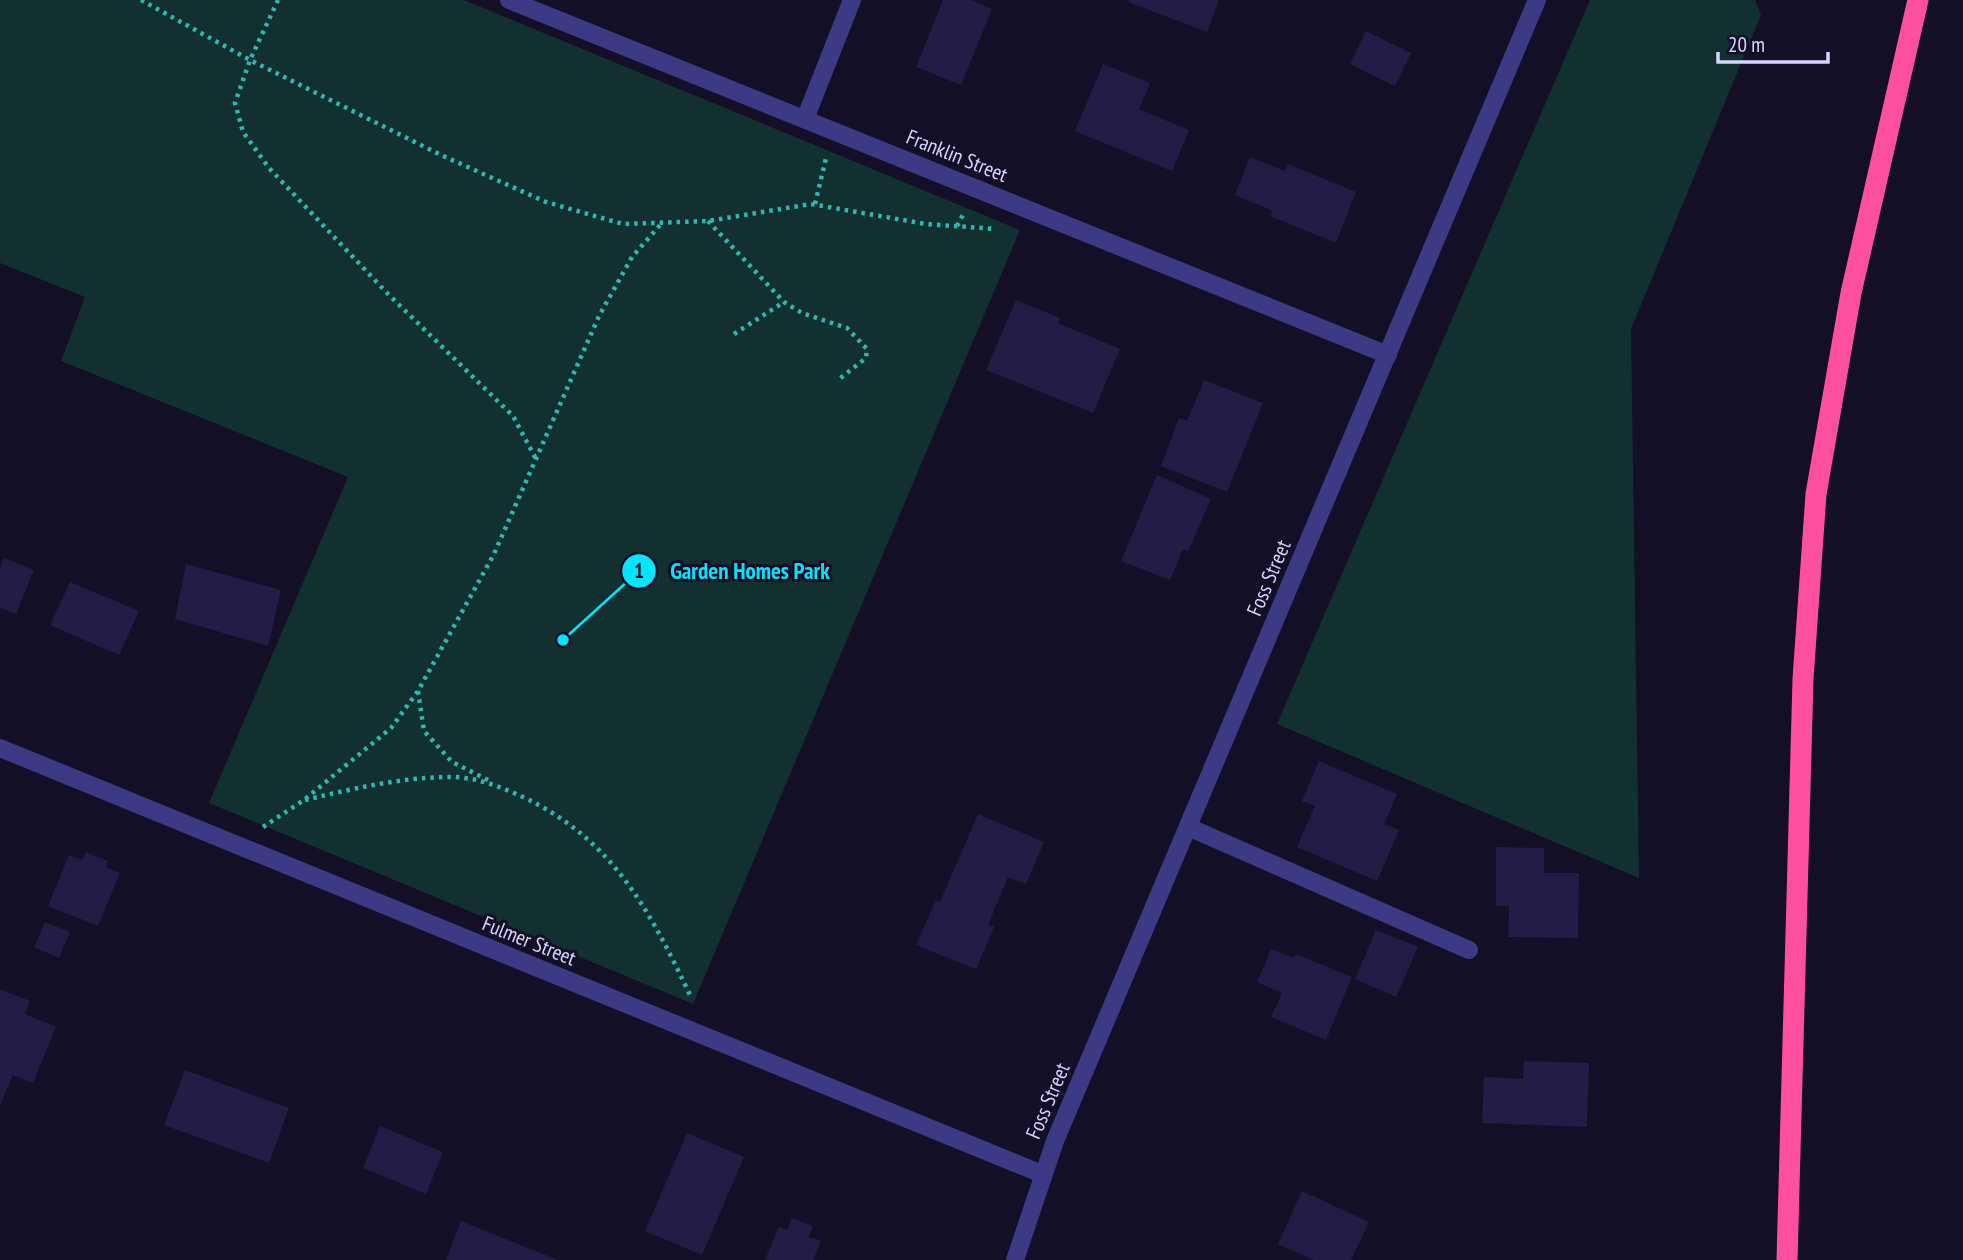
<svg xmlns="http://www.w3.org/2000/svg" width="1963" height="1260" font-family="'PT Sans Narrow',sans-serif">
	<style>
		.green { fill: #12302f }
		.building { fill: #241b47 }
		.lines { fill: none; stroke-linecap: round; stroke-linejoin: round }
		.path { stroke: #2fb8b0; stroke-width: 4.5; stroke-dasharray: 3.5 5; stroke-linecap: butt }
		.lane { stroke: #3d3a85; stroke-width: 18 }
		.street { stroke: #3d3a85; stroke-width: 18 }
		.highway { stroke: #ff4fa3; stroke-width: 21 }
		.labels { text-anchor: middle; stroke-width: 6; stroke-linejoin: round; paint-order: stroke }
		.street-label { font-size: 21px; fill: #d9d4ff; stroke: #130f26 }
		.leader { fill: none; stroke: #00e5ff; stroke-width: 2.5 }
		.callout-dot { fill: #00e5ff; stroke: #130f26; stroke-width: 2.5 }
		.mark-label { font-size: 21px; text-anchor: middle; font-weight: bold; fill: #111 }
		.callout-label { font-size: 23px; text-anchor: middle; font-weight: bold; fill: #00e5ff; stroke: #130f26; stroke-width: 6; stroke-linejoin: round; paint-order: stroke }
	</style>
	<rect width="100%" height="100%" fill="#130f26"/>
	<!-- green -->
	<g class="green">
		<polygon points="0,0 464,0 1020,230 693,1004 209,803 348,477 61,361 85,297 0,263"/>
		<polygon points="1590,0 1755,0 1761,15 1631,329 1639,878 1277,724"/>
	</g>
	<!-- building -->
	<g class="building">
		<polygon points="943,0 971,0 992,9 961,85 916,67"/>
		<polygon points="1129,0 1219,0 1207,32 1128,2"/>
		<polygon points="1366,31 1411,53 1395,86 1350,64"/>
		<polygon points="1103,64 1150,83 1139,109 1189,130 1172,171 1075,131"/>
		<polygon points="1250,157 1285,171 1288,164 1356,192 1336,243 1270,216 1273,211 1235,195"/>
		<polygon points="1016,300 1060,318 1058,323 1120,349 1093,413 986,370"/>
		<polygon points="1204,380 1263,403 1227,492 1161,466 1179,418 1187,421"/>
		<polygon points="1157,475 1211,499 1188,551 1183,549 1170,580 1121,561"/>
		<polygon points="4,558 34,570 16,614 0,608 0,568"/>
		<polygon points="186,564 281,590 268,646 175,619"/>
		<polygon points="70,582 139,611 119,655 50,625"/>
		<polygon points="1319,761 1397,794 1384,824 1399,830 1377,881 1297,847 1315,806 1302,801"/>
		<polygon points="978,814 1044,842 1026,884 1008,877 988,925 994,927 976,969 916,945 936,900 940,902"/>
		<polygon points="1496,847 1544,848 1544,873 1579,873 1578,938 1508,937 1509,906 1496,906"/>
		<polygon points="86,852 108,861 106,867 120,873 98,926 48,906 69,855 82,860"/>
		<polygon points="45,922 70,932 59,958 34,947"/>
		<polygon points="1376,930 1418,947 1396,997 1355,979"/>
		<polygon points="1271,949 1294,958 1296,954 1352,977 1326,1040 1271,1017 1282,993 1257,982"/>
		<polygon points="0,989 30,1001 25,1014 56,1027 33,1083 13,1075 0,1105"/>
		<polygon points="1524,1061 1589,1063 1587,1127 1482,1123 1484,1077 1523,1079"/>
		<polygon points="185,1070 289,1108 269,1163 164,1125"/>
		<polygon points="380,1126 443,1152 426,1194 363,1168"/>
		<polygon points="687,1133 744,1157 702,1255 645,1231"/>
		<polygon points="1302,1191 1369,1222 1351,1260 1314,1260 1278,1244"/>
		<polygon points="792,1218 813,1226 809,1237 821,1241 813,1260 765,1260 779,1227 787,1230"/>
		<polygon points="461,1221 558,1260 446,1260"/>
	</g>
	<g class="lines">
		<!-- path -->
		<g class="path">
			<polyline points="141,0 250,60 441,155 546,202 623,224 708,221 811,204 926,224 996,229"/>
			<polyline points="278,0 250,60 235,103 243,132 269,168 387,293 513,416 536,459"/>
			<polyline points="815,204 826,158"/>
			<polyline points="708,221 784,302 802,313 847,328 867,349 866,358 838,380"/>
			<polyline points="957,226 965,211"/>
			<polyline points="734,334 784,302"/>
			<polyline points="418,691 424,731 452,762 492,782"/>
			<path d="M 305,800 C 351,789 398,778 446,777 C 473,776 499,786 523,797 C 612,839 649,909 690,995"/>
			<polyline points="263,827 304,800 391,728 418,691 494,554 599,316 632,257 661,224"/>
		</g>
		<!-- lane -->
		<polyline class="lane" points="1188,827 1469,950"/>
		<!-- street -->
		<g class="street">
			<polyline points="509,0 1388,355"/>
			<polyline points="805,119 852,0"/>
			<polyline points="0,748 1042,1174"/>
			<polyline points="1015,1260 1055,1141 1537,0"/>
		</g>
		<!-- highway -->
		<polyline class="highway" points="1787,1260 1803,679 1816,494 1851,293 1918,0"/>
	</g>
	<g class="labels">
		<!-- street labels -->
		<g class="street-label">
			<text transform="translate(957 156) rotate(22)" y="7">Franklin Street</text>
			<text transform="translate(1269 578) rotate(-67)" y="7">Foss Street</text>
			<text transform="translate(529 941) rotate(22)" y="7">Fulmer Street</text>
			<text transform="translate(1048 1101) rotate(-67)" y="7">Foss Street</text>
		</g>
	</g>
	<!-- callouts -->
	<path class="leader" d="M563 640L639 571"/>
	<g class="callout-dot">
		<circle cx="563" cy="640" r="7"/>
		<circle cx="639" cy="571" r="18"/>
	</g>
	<g class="mark-label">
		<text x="639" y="578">1</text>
	</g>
	<g class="callout-label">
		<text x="750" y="579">Garden Homes Park</text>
	</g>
	<!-- scale -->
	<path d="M1718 52v10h110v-10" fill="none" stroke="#d9d4ff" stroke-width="3.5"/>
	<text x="1728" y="52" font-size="21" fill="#d9d4ff" stroke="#130f26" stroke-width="5" paint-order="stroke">20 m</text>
</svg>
